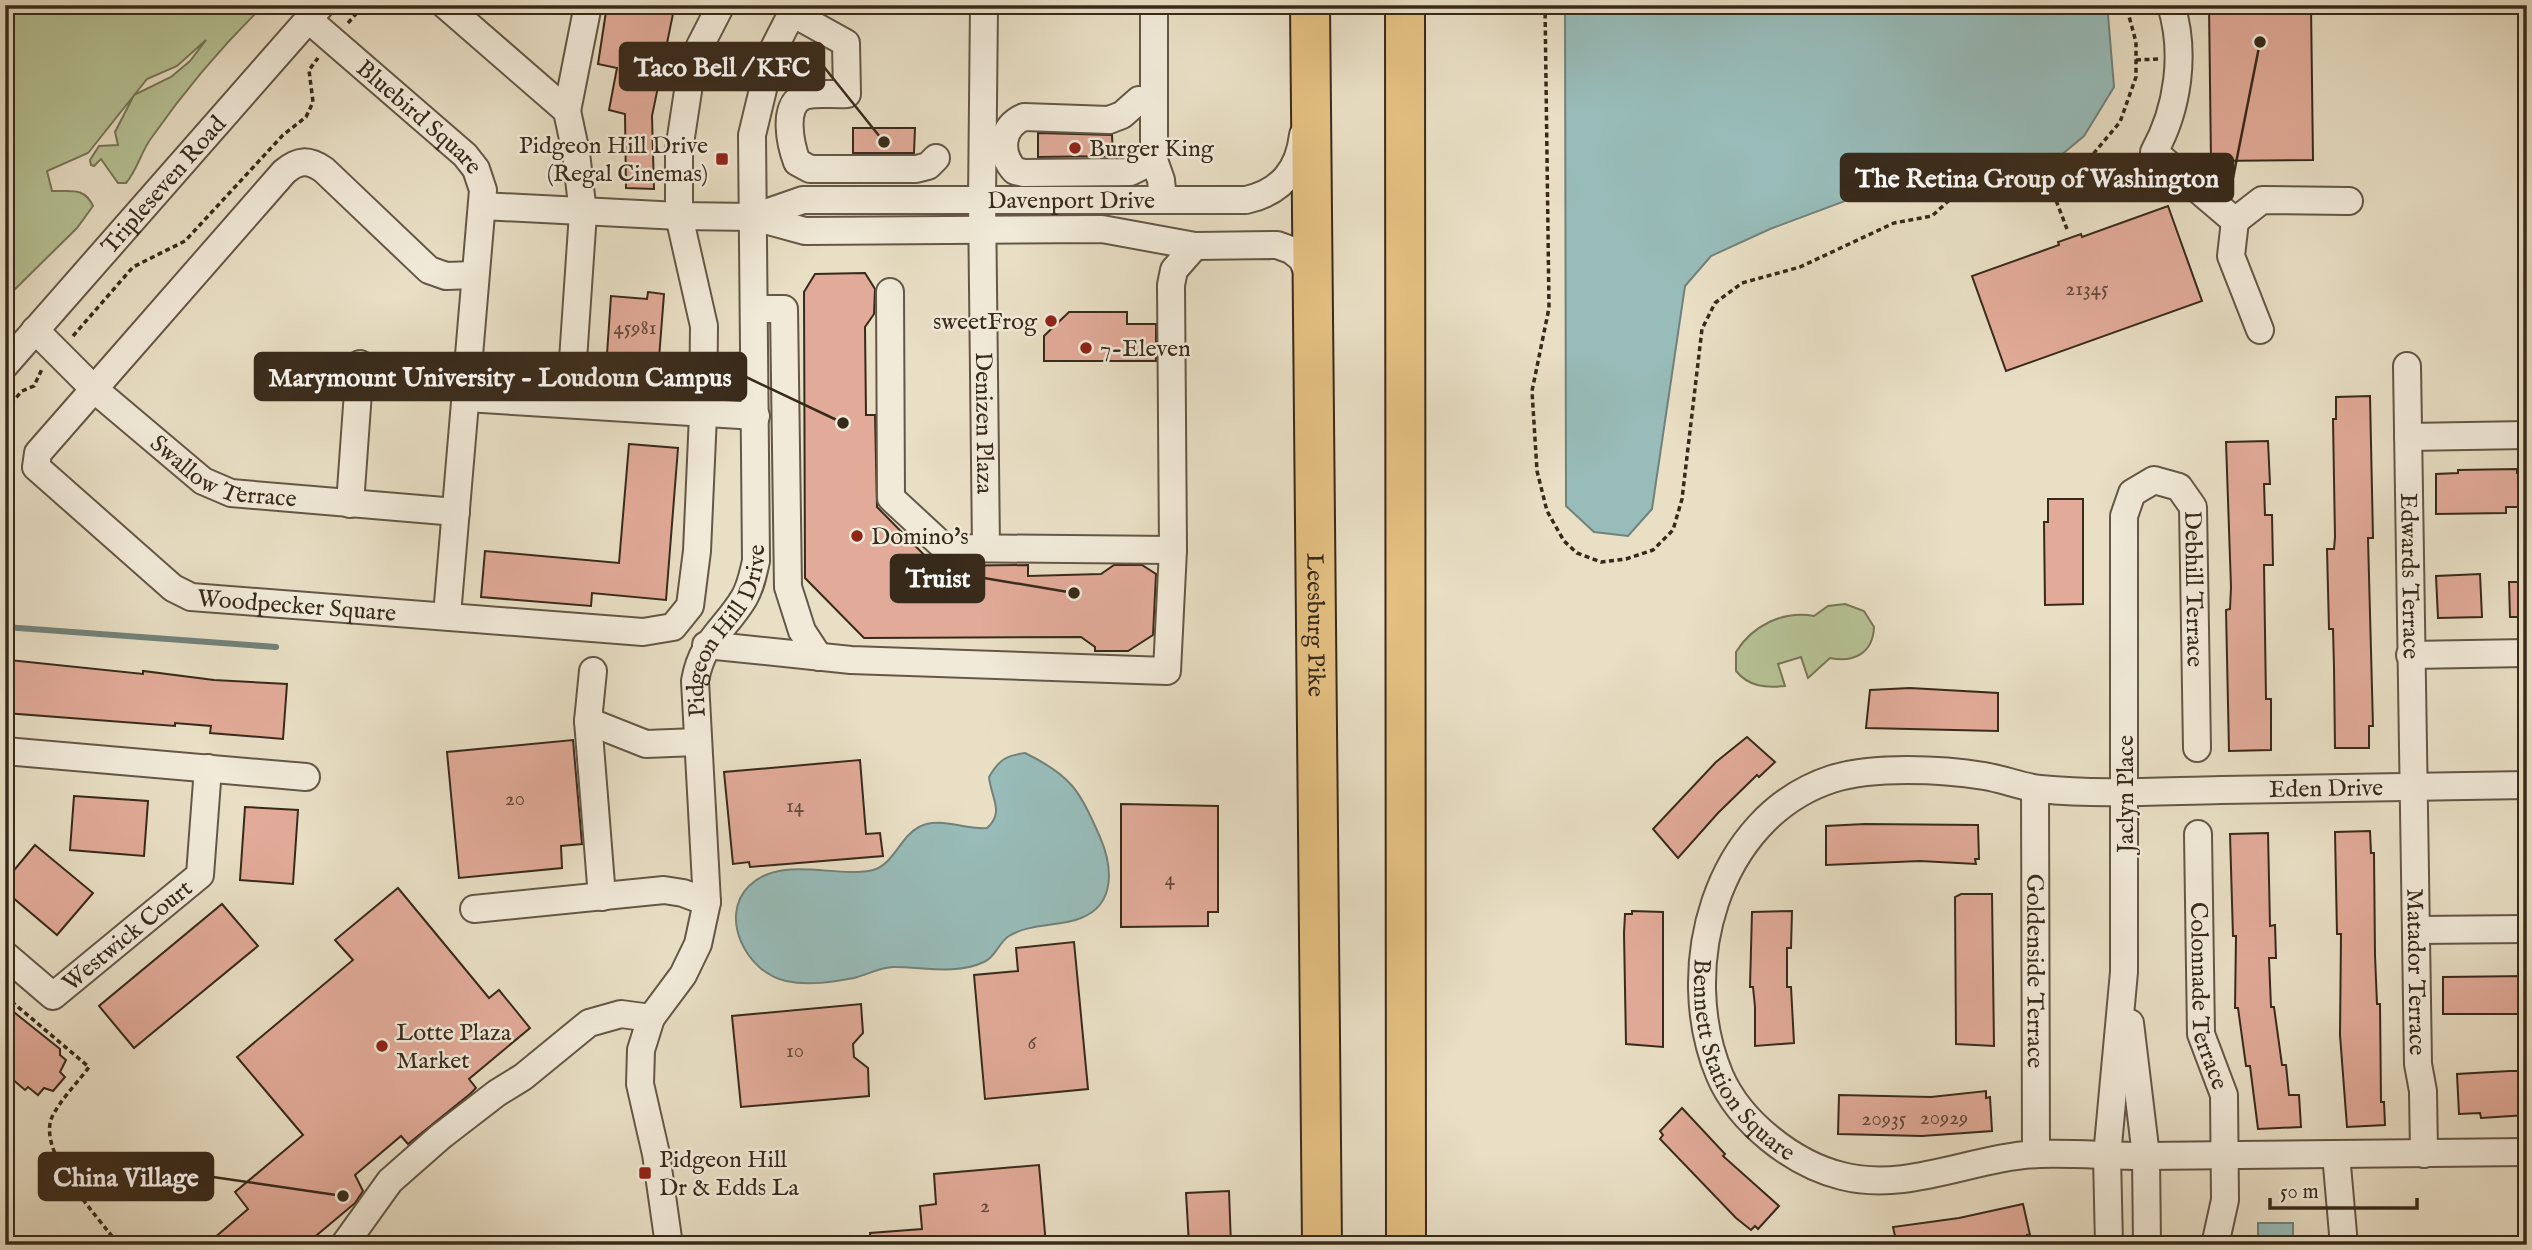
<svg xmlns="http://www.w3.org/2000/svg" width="2532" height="1250" font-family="'IM FELL English',serif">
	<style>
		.green { fill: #b6c295; stroke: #777658; stroke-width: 2 }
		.water { fill: #98bcb9; stroke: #72827a; stroke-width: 2 }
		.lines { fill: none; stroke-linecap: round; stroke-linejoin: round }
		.stream { stroke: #72827a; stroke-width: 6 }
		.building { fill: #e2ab99; stroke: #382a1b; stroke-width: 2 }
		.minor-casing { stroke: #645746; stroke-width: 30 }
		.highway-casing { stroke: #382a1b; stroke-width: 42 }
		.path { stroke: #382a1b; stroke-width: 3.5; stroke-dasharray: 5 3.5; stroke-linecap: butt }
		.minor { stroke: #f1ead9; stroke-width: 26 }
		.highway { stroke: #e4c082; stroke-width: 38 }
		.poi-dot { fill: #8f2418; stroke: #f1ead9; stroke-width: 2.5 }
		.labels { text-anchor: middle; stroke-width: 5; stroke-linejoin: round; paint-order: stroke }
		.number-label { font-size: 21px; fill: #624a3a }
		.street-label { font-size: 24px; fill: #382a1b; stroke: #f1ead9 }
		.poi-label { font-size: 24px; fill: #382a1b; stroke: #f1ead9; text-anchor: start }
		.leader { fill: none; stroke: #382a1b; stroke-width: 2.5 }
		.callout-dot { fill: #382a1b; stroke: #f1ead9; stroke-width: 2.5 }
		.callout { fill: #382a1b; stroke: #382a1b; stroke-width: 2.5 }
		.callout-label { font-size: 26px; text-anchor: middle; font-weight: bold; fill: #fff }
	</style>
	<rect width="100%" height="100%" fill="#e9dfc5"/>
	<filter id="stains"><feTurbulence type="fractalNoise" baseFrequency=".00286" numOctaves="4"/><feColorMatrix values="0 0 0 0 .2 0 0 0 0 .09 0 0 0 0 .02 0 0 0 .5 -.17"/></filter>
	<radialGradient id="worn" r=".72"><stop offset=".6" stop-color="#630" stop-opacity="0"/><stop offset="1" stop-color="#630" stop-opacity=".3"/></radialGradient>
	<!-- green -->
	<g class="green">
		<path d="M 5,5 L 264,5 C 223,45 185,90 152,137 C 141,151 138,169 126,183 L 118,183 L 101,159 L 94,166 L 91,165 L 90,160 L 99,146 L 118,145 L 115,132 L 134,95 L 171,77 L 190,61 L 206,40 L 177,66 L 147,79 L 88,153 L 47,171 L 52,191 C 69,192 84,186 93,206 L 77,228 L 5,299 Z"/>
		<path d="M 1845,604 L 1864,611 L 1874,627 C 1873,653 1854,663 1830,658 L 1808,678 L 1801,657 L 1778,664 L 1785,686 C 1766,688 1749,687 1736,671 L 1736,652 C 1752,626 1783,610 1814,616 L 1828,606 Z"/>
	</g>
	<!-- water -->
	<g class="water">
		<polygon points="1565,5 2102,5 2108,15 2114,87 2084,136 2054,161 1995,170 1956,167 1893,183 1770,229 1711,256 1685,286 1652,509 1628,536 1594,532 1566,506"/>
		<path d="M 1025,753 C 1072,776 1079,790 1100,837 C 1112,865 1117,904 1081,918 C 1059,927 1030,923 1009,936 C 999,942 995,958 984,962 C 956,975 924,967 895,967 C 882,966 867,975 854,978 C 832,982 808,986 786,981 C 747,973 718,917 749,886 C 782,854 836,879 873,870 C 894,864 900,837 919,827 C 939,816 965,830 987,828 C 1005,812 991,798 989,777 C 999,760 1005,756 1025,753 Z"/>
		<rect x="2258" y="1223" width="35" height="22"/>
	</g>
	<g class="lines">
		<!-- stream -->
		<polyline class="stream" points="5,627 276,647"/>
	</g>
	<!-- building -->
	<g class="building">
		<polygon points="607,5 651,5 674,9 652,116 654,189 626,188 625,114 609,110 617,68 598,64"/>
		<polygon points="2209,5 2311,5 2313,160 2211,161"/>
		<polygon points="853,128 915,128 914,153 853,153"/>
		<polygon points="1038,133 1112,135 1113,156 1038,157"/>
		<polygon points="2168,206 2202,301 2006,371 1972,276 2059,245 2058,242 2081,234 2082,237"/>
		<polygon points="865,273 875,289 874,314 865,327 866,415 875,415 877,507 935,566 1028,565 1028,576 1101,574 1114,565 1142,565 1156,574 1153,635 1128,651 1095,651 1095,647 1081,637 864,638 805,578 804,292 815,274"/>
		<polygon points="648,292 664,294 659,358 607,354 611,296 647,299"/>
		<polygon points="1069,312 1127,312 1127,324 1156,324 1156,361 1044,361 1044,336"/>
		<polygon points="2370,396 2373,538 2368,538 2373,726 2369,726 2369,748 2335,748 2334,667 2333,629 2329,629 2327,549 2334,549 2335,537 2333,419 2336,419 2336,397"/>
		<polygon points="2268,441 2270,484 2264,484 2265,515 2272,515 2273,565 2264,565 2266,699 2271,699 2271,750 2229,751 2226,610 2230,609 2231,587 2226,442"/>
		<polygon points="629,444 678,448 666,600 592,593 591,606 481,597 485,551 619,563"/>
		<polygon points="2517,469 2517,473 2527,473 2527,507 2506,507 2506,513 2436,514 2436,474 2458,473 2458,470"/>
		<polygon points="2048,499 2083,499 2083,604 2045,605 2044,522 2048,522"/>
		<polygon points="2480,574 2482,617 2438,618 2436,576"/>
		<polygon points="2509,582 2527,582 2527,617 2510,617"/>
		<polygon points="9,660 143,674 143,671 214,680 287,684 283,739 210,733 211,726 175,723 175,726 5,713 5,664 9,664"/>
		<polygon points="1910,688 1998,693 1998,731 1866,728 1870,690"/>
		<polygon points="1747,737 1775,762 1759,777 1757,775 1718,813 1678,858 1653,829 1716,762"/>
		<polygon points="573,740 582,844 561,846 562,868 459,878 447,752"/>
		<polygon points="860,760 866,834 880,833 883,856 750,867 749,862 733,864 724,772"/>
		<polygon points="74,796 148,801 144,856 70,850"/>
		<polygon points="1121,804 1218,806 1218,912 1208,912 1208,926 1121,927"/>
		<polygon points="245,807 298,810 293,884 240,880"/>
		<polygon points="1865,824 1978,825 1979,859 1975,859 1976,864 1920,861 1826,865 1826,826"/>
		<polygon points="2370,831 2371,853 2374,853 2375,955 2377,1004 2380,1004 2381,1102 2384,1102 2385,1125 2347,1127 2340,1035 2341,934 2337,934 2335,832"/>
		<polygon points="2268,833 2270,926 2275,925 2276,958 2269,958 2271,1007 2274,1007 2282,1065 2286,1065 2289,1095 2299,1095 2301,1127 2258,1129 2250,1066 2246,1066 2238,1008 2235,1008 2236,936 2233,936 2230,834"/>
		<polygon points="35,845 93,893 57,935 5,891 5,881"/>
		<polygon points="398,888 489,998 499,990 530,1028 469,1079 476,1088 470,1094 408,1144 401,1136 355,1175 363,1191 355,1203 305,1245 206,1245 248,1209 235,1192 303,1135 237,1057 353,960 335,940"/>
		<polygon points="1961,894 1992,894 1994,1046 1956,1044 1955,897"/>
		<polygon points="222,904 258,946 134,1048 99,1006"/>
		<polygon points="1632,911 1663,912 1663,1047 1626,1044 1624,933 1625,914 1632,914"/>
		<polygon points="1792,911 1791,948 1787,948 1787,987 1791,987 1794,1043 1755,1046 1755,1007 1753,987 1750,987 1752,912"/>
		<polygon points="1074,942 1088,1089 985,1099 974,975 1018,971 1016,948"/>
		<polygon points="2527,976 2524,1014 2443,1014 2443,977"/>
		<polygon points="861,1004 863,1033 853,1044 854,1057 868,1068 869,1096 741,1107 732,1016"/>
		<polygon points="5,1005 60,1049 60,1055 66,1060 60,1072 65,1077 53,1091 44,1088 38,1095 28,1087 25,1090 5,1073"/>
		<polygon points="2510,1071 2527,1071 2527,1115 2481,1118 2480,1113 2459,1114 2457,1074"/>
		<polygon points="1986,1091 1986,1098 1990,1097 1992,1131 1922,1136 1838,1134 1839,1095 1931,1097"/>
		<polygon points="1682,1108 1725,1154 1723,1156 1779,1206 1758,1229 1755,1226 1751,1230 1736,1218 1660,1139 1663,1135 1660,1131"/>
		<polygon points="1039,1165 1046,1245 871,1245 870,1233 922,1229 920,1206 936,1204 934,1174"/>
		<polygon points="1229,1191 1231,1245 1189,1245 1186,1193"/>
		<polygon points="2023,1204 2030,1235 2027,1235 2028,1241 2012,1245 1897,1245 1893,1227 1959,1218"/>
	</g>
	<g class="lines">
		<!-- minor casing -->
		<g class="minor-casing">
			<g id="minor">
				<polyline points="445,5 567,111 576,153 583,213 570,404"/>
				<path id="s1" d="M 984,5 L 982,200 L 986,548"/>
				<polyline points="1154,5 1154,160 1161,180 1163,200"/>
				<path d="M 2171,5 C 2186,53 2178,109 2154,152 L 2235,221 L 2262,200 L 2349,201"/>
				<path d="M 792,13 L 846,43 L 847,94 C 835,95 815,92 804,96 C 781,105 791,146 797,162 L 810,169 L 916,169 L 928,166 L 936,158"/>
				<path id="s2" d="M 309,20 L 465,155 L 476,169 L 483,190 L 447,615"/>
				<path d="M 1139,100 L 1122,115 L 1109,120 L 1024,117 C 1001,126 998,153 1015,171 L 1024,173 L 1130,172 L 1154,160"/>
				<polyline points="567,111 588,5"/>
				<polyline points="482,206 679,216 754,217 805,231 1102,229 1195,246 1277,245 1291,250 1302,259 1312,282"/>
				<path id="s3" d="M 754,217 L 803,200 L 1246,200 C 1281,192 1299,170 1303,135"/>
				<polyline points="2235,221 2231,256 2260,330"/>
				<path id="s4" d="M 475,275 L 446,276 L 429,270 L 324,170 C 308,159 298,160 284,172 L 38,453 L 36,467 L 173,588 L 191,597 L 643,632 L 673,627 L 690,606 L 697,551 L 703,415 L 704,326 L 679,216 L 679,150 L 690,78 L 700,46 L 721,5"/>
				<polyline points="890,292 891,498 945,548 1173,550"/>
				<polyline points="755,309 784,309 788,587 802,631 819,657"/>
				<path id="s5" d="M 35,330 L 94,389 L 203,481 L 231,493 L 456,512"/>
				<path id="s6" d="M 5,365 L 321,5"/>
				<path id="s7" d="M 2407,366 L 2418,1064 L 2423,1091 L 2424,1154"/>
				<polyline points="466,398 756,416"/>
				<polyline points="2408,437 2527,435"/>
				<polyline points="350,504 360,364"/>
				<polyline points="706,645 851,660 1167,671 1173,550 1171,285 1174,270 1195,246"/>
				<polyline points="2410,655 2527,653"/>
				<polyline points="593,671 588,721 602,897"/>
				<polyline points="588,721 646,744 697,742"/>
				<polyline points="5,751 306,777"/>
				<path id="s8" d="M 2527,785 C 2425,787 2323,788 2221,790 C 2162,791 2099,795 2040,789 C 2022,787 2003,779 1984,776 C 1942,769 1873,766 1832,779 C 1715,817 1675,970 1720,1076 C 1740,1122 1793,1164 1842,1176 C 1909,1193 1974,1156 2040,1154 C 2075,1153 2110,1156 2145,1156 C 2272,1155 2399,1154 2527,1152"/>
				<path id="s9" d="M 2035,789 L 2036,1154"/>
				<path id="s10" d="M 2198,834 L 2201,1034 L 2224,1095 L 2225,1200 L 2215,1245"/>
				<polyline points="474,909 664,890 683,893 707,902"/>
				<polyline points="2416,930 2527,929"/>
				<path id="s11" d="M 5,955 L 53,996 L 200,875 L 208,768"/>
				<polyline points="2130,1023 2146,1156 2147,1245"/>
				<polyline points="2336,1154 2344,1245"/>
				<polyline points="344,1245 390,1181 440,1137 497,1093 523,1077 589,1023 621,1014 651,1018"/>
				<path id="s12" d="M 669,1245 L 656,1154 L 640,1084 L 641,1050 L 651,1018 L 683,975 L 698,944 L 707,902 L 695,681 C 702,640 725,630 744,598 C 751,586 753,574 756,561 L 752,135 L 772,52 L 796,5"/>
				<path id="s13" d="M 2109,1245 L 2107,1156 L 2124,972 L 2124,516 L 2132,493 L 2154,480 L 2179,487 L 2193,507 L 2197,748"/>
			</g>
		</g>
		<!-- highway casing -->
		<g class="highway-casing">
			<g id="highway">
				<path id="s14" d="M 1310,5 L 1322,1245"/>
				<polyline points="1405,5 1406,1245"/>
			</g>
		</g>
		<!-- path -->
		<g class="path">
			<polyline points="1545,5 1549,308 1532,391 1537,471 1547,511 1564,541 1577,553 1601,562 1626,559 1653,550 1673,530 1682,499 1702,329 1715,303 1742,283 1800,267 1894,223 1932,216 1967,184 2047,177 2075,166 2094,153 2120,122 2136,77 2136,42 2126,5"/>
			<polyline points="348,23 364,5"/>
			<polyline points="2136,60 2158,59"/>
			<polyline points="2047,177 2067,229"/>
			<polyline points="73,336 133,267 185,241 283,135 306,117 313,102 309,70 318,58"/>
			<polyline points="5,410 22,391 34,386 42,369"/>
			<path d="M 5,996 L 89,1067 C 78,1082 62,1098 53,1115 C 34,1150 98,1217 119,1245"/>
		</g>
		<!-- minor -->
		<use href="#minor" class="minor"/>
		<!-- highway -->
		<use href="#highway" class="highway"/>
	</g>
	<!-- markers -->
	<g class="poi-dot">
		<circle cx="1075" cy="148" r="7"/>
		<rect x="715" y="152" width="14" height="14" rx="3.5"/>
		<circle cx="1051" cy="321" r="7"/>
		<circle cx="1086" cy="348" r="7"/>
		<circle cx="857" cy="536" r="7"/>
		<circle cx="382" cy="1046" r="7"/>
		<rect x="638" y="1166" width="14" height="14" rx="3.5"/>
	</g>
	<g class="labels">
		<!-- number labels -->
		<g class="number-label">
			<text x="2087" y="295">21345</text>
			<text x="635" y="334">45981</text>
			<text x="515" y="805">20</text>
			<text x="795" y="812">14</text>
			<text x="1170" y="885">4</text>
			<text x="1032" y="1049">6</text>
			<text x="795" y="1057">10</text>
			<text x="1944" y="1124">20929</text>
			<text x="1884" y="1125">20935</text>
			<text x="985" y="1212">2</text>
		</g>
		<!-- street labels -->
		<g class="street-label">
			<text dy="8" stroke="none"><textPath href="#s2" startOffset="147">Bluebird Square</textPath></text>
			<text dy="8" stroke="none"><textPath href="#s6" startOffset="240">Tripleseven Road</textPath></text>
			<text dy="8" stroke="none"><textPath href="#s3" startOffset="320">Davenport Drive</textPath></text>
			<text dy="8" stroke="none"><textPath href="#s1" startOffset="418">Denizen Plaza</textPath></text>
			<text dy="8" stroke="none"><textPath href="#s5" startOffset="242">Swallow Terrace</textPath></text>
			<text dy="8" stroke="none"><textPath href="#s7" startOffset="210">Edwards Terrace</textPath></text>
			<text dy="8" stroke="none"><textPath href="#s13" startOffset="912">Debhill Terrace</textPath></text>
			<text dy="8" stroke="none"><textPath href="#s4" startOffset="933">Woodpecker Square</textPath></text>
			<text dy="8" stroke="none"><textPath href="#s14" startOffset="620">Leesburg Pike</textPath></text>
			<text dy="8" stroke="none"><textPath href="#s12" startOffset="642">Pidgeon Hill Drive</textPath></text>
			<text transform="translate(2326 788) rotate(-1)" y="8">Eden Drive</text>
			<text transform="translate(2125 794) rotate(-90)" y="8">Jaclyn Place</text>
			<text dy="8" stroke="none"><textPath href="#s11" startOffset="159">Westwick Court</textPath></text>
			<text dy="8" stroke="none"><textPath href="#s9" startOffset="182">Goldenside Terrace</textPath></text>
			<text dy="8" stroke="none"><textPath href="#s7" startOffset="606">Matador Terrace</textPath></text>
			<text dy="8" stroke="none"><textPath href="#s10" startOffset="163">Colonnade Terrace</textPath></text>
			<text dy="8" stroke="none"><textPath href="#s8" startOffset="1046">Bennett Station Square</textPath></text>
		</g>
		<!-- poi labels -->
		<g class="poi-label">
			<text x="708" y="153" text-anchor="end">Pidgeon Hill Drive<tspan x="708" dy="28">(Regal Cinemas)</tspan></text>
			<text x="1089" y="156">Burger King</text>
			<text x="1037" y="329" text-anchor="end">sweetFrog</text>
			<text x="1100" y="356">7-Eleven</text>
			<text x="871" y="544">Domino's</text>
			<text x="396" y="1040">Lotte Plaza<tspan x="396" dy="28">Market</tspan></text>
			<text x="659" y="1167">Pidgeon Hill<tspan x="659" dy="28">Dr &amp; Edds La</tspan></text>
		</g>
	</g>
	<!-- callouts -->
	<path class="leader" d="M884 142L824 67M2260 42L2233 178M843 423L746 377M1074 593L984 578M343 1196L213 1177"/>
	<g class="callout-dot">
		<circle cx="884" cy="142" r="7"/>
		<circle cx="2260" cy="42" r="7"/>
		<circle cx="843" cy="423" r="7"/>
		<circle cx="1074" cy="593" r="7"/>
		<circle cx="343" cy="1196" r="7"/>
	</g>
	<g class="callout">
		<rect x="620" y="43" width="204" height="47" rx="7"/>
		<rect x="1841" y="154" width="392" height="47" rx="7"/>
		<rect x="255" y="353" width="491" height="47" rx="7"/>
		<rect x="891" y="555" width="93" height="47" rx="7"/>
		<rect x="39" y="1153" width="174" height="47" rx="7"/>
	</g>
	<g class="callout-label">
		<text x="722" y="76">Taco Bell / KFC</text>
		<text x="2037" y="187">The Retina Group of Washington</text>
		<text x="500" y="386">Marymount University - Loudoun Campus</text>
		<text x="938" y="587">Truist</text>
		<text x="126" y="1186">China Village</text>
	</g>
	<!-- margin -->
	<rect width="2532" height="1250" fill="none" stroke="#e9dfc5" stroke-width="28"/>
	<rect x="7" y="7" width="2518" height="1236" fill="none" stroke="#382a1b" stroke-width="3.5"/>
	<rect x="14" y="14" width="2504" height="1222" fill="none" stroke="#382a1b" stroke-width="2"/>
	<!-- scale -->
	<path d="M2270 1198v10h147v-10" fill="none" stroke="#382a1b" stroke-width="3.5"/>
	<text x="2280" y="1198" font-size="21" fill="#382a1b" stroke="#f1ead9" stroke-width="5" paint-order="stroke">50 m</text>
	<rect width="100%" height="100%" filter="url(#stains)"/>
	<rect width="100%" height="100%" fill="url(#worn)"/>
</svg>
